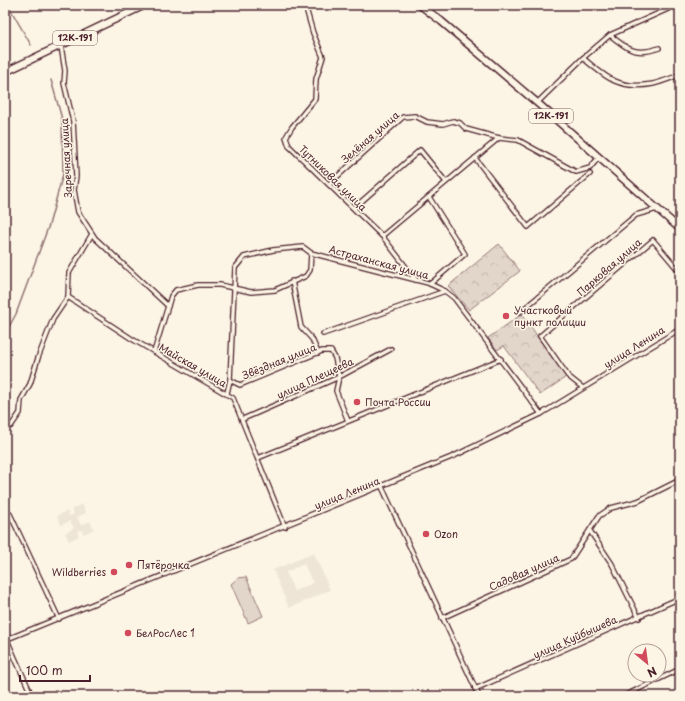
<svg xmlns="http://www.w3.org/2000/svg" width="685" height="701" font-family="'Playpen Sans',sans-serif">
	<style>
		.built { fill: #eee5d7; fill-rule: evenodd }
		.grass { fill: #e2d5ca; stroke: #967a7a }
		.park { fill: url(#park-crowns); stroke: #967a7a }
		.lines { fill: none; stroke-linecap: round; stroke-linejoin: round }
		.stream { stroke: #917474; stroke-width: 1.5 }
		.street-casing { stroke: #4a1f2b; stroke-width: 6 }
		.primary-casing { stroke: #4a1f2b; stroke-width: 9 }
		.street { stroke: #fcf5e5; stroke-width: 3.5 }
		.primary { stroke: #fcf5e5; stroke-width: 6 }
		.poi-dot { fill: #d1495b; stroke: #fcf5e5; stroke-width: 1.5 }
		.labels { text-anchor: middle; stroke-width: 3; stroke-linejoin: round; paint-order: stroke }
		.shield { fill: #fcf5e5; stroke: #7f5f63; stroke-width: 1 }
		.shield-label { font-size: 9px; font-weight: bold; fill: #4a1f2b }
		.street-label { font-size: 10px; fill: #4a1f2b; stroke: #fcf5e5 }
		.poi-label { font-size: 10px; fill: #4a1f2b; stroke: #fcf5e5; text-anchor: start }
	</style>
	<defs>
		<pattern id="park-crowns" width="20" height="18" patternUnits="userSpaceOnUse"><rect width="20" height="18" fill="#e2d5ca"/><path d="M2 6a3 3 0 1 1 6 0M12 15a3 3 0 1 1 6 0" fill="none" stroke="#c3b6ae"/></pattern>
	</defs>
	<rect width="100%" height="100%" fill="#fcf5e5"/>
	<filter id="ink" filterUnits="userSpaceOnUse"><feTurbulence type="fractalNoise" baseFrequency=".025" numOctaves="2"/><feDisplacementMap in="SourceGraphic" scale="8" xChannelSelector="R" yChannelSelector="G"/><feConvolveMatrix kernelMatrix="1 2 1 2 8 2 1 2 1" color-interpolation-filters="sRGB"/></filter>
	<g filter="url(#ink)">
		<!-- built -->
		<g class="built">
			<polygon points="82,504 86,513 77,517 81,525 90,521 94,529 84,534 81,530 77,532 79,536 69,541 65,533 74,528 70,521 61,525 57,516 67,511 69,516 74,514 72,509"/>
			<path d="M 314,553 L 330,590 L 289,608 L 273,570 ZM 304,564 L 313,583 L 294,591 L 286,572 Z"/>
		</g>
		<!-- grass -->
		<polygon class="grass" points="246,577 263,616 248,623 231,584 238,578"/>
		<!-- park -->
		<g class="park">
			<polygon points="499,244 520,271 469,310 448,286"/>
			<polygon points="522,314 566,377 540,395 504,346 497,350 488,338"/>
		</g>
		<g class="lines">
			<!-- stream -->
			<g class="stream">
				<polyline points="8,5 31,45"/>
				<polyline points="5,334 16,314 49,225 63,174 62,119 51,80"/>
			</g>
			<!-- street casing -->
			<g class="street-casing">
				<g id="street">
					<polyline points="305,5 313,33 323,57 316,79 315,99 292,127 286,137 289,146 383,237 416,280"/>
					<path d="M 610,35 C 628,50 636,56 659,48"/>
					<polyline points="61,46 65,71 64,83 73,121 76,176 74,190 78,212 95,238 168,306"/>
					<path d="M 583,58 C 606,78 620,90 653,84 C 662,82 671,78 680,75"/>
					<polyline points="537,103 583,58 610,35 668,9"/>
					<polyline points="475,158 528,227 590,174"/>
					<polyline points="329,184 403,117 415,116 427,122 443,124 453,121 460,123 466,129 499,138 518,140 576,172 590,168 599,157"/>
					<polyline points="429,197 465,254 430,284"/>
					<polyline points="354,208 420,150 446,182"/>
					<polyline points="382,236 499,138"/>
					<polyline points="292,281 301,327 312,339 318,353"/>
					<polyline points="68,297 132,339 233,398 285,527"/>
					<polyline points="520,312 636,215 657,209"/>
					<polyline points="323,334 445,291"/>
					<polyline points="154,352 171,296 176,290 198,285 220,285 251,292 275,290 306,276 310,270 311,253"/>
					<polyline points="230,380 240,385 322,351 331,351 335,358 339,377 336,391 348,421"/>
					<polyline points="583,388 568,376 540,336 653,240 680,272"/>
					<polyline points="227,393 230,380 235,268 244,257 273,250 303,247 311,253 428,283 445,291 454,298 541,414"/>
					<polyline points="243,419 339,377 391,349"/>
					<polyline points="11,426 20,413 21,400 30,384 38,358 53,319 68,297 69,273 92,234"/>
					<polyline points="258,458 501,359"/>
					<polyline points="382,487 479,696"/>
					<polyline points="10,514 59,619"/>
					<polyline points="590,531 612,564 639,618"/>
					<polyline points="442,618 571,559 599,516 611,508 638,501 680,480"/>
					<polyline points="5,640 454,456 541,414 680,329"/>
					<polyline points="7,640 32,696"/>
					<polyline points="475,689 680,598"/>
					<polyline points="624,696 680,669"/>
				</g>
			</g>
			<!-- primary casing -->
			<g class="primary-casing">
				<g id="primary">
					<polyline points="420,5 441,21 542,107 680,229"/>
					<polyline points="5,72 145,5"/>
				</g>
			</g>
			<!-- street -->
			<use href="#street" class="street"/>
			<!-- primary -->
			<use href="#primary" class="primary"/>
		</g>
	</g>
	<!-- markers -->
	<g class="poi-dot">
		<circle cx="506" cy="316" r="4"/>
		<circle cx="357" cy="402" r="4"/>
		<circle cx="426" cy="534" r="4"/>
		<circle cx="129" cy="565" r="4"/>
		<circle cx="114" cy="572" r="4"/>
		<circle cx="128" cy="633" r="4"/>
	</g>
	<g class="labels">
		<!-- shield labels -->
		<g class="shield">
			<rect x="53" y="31" width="44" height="14" rx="3"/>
			<rect x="529" y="109" width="44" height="14" rx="3"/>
		</g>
		<g class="shield-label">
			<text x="75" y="41">12К-191</text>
			<text x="551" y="119">12К-191</text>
		</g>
		<!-- street labels -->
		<g class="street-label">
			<text transform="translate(370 137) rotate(-41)" y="4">Зелёная улица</text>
			<text transform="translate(66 158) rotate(-93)" y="4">Заречная улица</text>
			<text transform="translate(333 178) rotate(44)" y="4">Тутниковая улица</text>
			<text transform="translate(379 262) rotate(15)" y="4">Астраханская улица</text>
			<text transform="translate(609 267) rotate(-41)" y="4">Парковая улица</text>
			<text transform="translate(634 347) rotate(-32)" y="4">улица Ленина</text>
			<text transform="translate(279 361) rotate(-22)" y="4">Звёздная улица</text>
			<text transform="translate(193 365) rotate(30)" y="4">Майская улица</text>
			<text transform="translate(315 378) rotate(-25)" y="4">улица Плещеева</text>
			<text transform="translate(347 493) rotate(-22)" y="4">улица Ленина</text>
			<text transform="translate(524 572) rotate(-24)" y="4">Садовая улица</text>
			<text transform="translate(575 637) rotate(-24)" y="4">улица Куйбышева</text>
		</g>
		<!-- poi labels -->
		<g class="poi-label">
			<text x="514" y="314">Участковый<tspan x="514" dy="12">пункт полиции</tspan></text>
			<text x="365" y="406">Почта России</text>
			<text x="434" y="538">Ozon</text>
			<text x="137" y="569">Пятёрочка</text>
			<text x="106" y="576" text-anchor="end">Wildberries</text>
			<text x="136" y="637">БелРосЛес 1</text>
		</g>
	</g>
	<!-- margin -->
	<rect width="685" height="701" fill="none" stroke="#fcf5e5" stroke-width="20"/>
	<rect x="10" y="10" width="665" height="681" fill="none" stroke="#4a1f2b" stroke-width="1.5" filter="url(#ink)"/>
	<!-- north arrow -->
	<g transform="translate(647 663) rotate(151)"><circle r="19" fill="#fcf5e5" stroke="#b59f9b"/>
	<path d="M0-3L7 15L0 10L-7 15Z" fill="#d1495b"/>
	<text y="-6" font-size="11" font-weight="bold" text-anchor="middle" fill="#4a1f2b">N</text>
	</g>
	<!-- scale -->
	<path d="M20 675v6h70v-6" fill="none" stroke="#4a1f2b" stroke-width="2"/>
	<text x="26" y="675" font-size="12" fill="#4a1f2b" stroke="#fcf5e5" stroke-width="3" paint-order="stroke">100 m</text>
</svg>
